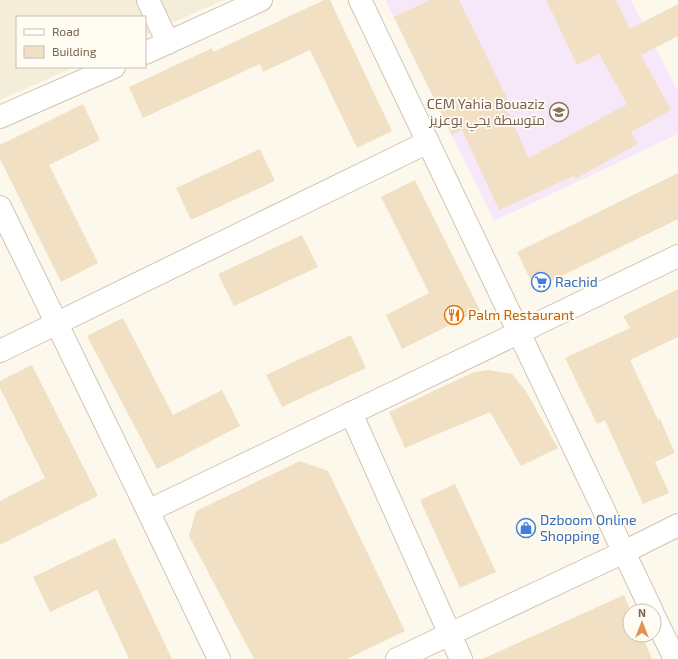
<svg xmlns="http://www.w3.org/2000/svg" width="678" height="659" font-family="'Exo 2',Cairo,sans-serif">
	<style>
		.residential { fill: #f4edda }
		.education { fill: #f7e8f9 }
		.building { fill: #f2e0c4 }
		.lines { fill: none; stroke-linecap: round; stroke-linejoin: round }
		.minor-casing { stroke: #d0c5b1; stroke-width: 24 }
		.tertiary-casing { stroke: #d0c5b1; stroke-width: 24 }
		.minor { stroke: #fff; stroke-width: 22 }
		.tertiary { stroke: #fff; stroke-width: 22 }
		.labels { text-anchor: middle; stroke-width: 3.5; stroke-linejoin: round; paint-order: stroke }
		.education-label { font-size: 14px; fill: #785e54; stroke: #fffcf3; text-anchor: end }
		.shop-label { font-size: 14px; fill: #366cbe; stroke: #fffcf3; text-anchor: start }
		.food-label { font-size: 14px; fill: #c56008; stroke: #fffcf3; text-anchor: start }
	</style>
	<rect width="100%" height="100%" fill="#fcf9ec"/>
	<!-- residential -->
	<polygon class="residential" points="0,0 224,0 145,35 145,17 17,17 17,67 74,67 0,100"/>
	<!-- education -->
	<polygon class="education" points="385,0 631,0 678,91 678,134 494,221"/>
	<!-- building -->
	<g class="building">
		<polygon points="324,0 330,0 392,131 357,148 310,50 263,72 260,64 143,118 129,87 212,48 213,52"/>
		<polygon points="430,0 459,0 511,106 506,108 529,158 627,104 599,54 577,65 546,0 616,0 630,29 678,4 678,36 641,55 671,110 631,132 638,144 575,179 574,176 499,210 462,130 452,135 394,17"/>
		<polygon points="83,104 100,140 49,165 98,263 61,282 0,159 0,145"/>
		<polygon points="260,149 275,181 191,220 176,188"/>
		<polygon points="678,173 678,219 535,289 517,252"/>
		<polygon points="415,180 480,310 402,349 386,315 429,293 381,197"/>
		<polygon points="302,235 318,267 234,306 218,274"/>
		<polygon points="678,289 678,337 630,360 658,420 660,419 675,453 655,462 669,493 643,504 605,420 597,424 565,358 630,328 623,316"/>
		<polygon points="123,318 173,415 222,390 240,426 157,469 87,336"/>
		<polygon points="351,335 366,368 282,407 266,375"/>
		<polygon points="32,365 98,496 0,545 0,501 45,478 0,388 0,381"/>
		<polygon points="489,370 512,374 526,391 558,448 521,466 490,412 405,448 389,412 474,372"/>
		<polygon points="300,461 328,471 405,631 347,659 254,659 189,536 196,511"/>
		<polygon points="455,484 496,572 460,588 420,500"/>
		<polygon points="115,538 172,659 129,659 97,590 50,612 33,577"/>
		<polygon points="624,595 631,611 630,635 642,635 652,659 482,659"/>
	</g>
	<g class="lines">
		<!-- minor casing -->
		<g class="minor-casing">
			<g id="minor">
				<polyline points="148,0 168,43"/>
				<polyline points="360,0 652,611"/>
				<polyline points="0,207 148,511 219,659"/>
				<polyline points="0,351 428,142"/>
				<polyline points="351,413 461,659"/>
				<polyline points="148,511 678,256"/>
				<polyline points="654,616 675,659"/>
				<polyline points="397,659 624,552 678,525"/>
			</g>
		</g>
		<!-- tertiary casing -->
		<g class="tertiary-casing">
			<g id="tertiary">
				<polyline points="145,53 261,0"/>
				<polyline points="0,117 114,67"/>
			</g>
		</g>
		<!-- minor -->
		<use href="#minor" class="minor"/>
		<!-- tertiary -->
		<use href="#tertiary" class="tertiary"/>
	</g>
	<!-- icons -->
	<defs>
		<g id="school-ring" transform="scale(1)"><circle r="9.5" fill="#fffcf3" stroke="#8d6e63" stroke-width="1.5"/><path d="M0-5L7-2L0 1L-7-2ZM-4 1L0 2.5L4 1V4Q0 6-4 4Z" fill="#8d6e63"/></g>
		<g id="supermarket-ring" transform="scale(1)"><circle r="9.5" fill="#fffcf3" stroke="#3f7fe0" stroke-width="1.5"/><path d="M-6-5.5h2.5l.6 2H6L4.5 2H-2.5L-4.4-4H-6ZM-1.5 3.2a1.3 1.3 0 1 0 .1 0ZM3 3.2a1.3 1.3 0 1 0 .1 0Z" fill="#3f7fe0"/></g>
		<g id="restaurant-ring" transform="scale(1)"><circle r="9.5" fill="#fffcf3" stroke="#e8710a" stroke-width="1.5"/><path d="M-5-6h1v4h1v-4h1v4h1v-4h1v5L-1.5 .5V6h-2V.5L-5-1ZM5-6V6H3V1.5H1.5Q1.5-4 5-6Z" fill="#e8710a"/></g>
		<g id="shop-ring" transform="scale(1)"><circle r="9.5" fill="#fffcf3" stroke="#3f7fe0" stroke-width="1.5"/><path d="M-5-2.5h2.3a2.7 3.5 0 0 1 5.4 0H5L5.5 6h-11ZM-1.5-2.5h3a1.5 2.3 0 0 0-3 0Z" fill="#3f7fe0"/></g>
	</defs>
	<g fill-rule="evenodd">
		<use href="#school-ring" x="559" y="112"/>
		<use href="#supermarket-ring" x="541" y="282"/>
		<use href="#restaurant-ring" x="454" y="315"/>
		<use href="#shop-ring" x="526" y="528"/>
	</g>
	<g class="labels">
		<!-- education labels -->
		<g class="education-label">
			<text x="545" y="109">CEM Yahia Bouaziz<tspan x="545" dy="16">متوسطة يحي بوعزيز</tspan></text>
		</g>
		<!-- shop labels -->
		<g class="shop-label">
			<text x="555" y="287">Rachid</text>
			<text x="540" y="525">Dzboom Online<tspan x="540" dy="16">Shopping</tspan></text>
		</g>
		<!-- food labels -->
		<g class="food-label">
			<text x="468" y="320">Palm Restaurant</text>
		</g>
	</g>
	<!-- legend -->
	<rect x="16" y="16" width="130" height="52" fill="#fffcf3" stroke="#c9c0b1"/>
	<rect x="24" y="29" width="20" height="6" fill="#ffffff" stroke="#c9c0b1"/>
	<text x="52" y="36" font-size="12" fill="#79664e">Road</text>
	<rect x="24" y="46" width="20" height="12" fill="#f2e0c4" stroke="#c9c0b1"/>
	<text x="52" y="56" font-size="12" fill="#79664e">Building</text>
	<!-- north arrow -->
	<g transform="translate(642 623)"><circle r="19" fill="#fffcf3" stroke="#c9c0b1"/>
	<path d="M0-3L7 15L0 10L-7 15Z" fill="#e39255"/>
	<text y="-6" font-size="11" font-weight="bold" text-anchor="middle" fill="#79664e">N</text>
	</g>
</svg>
